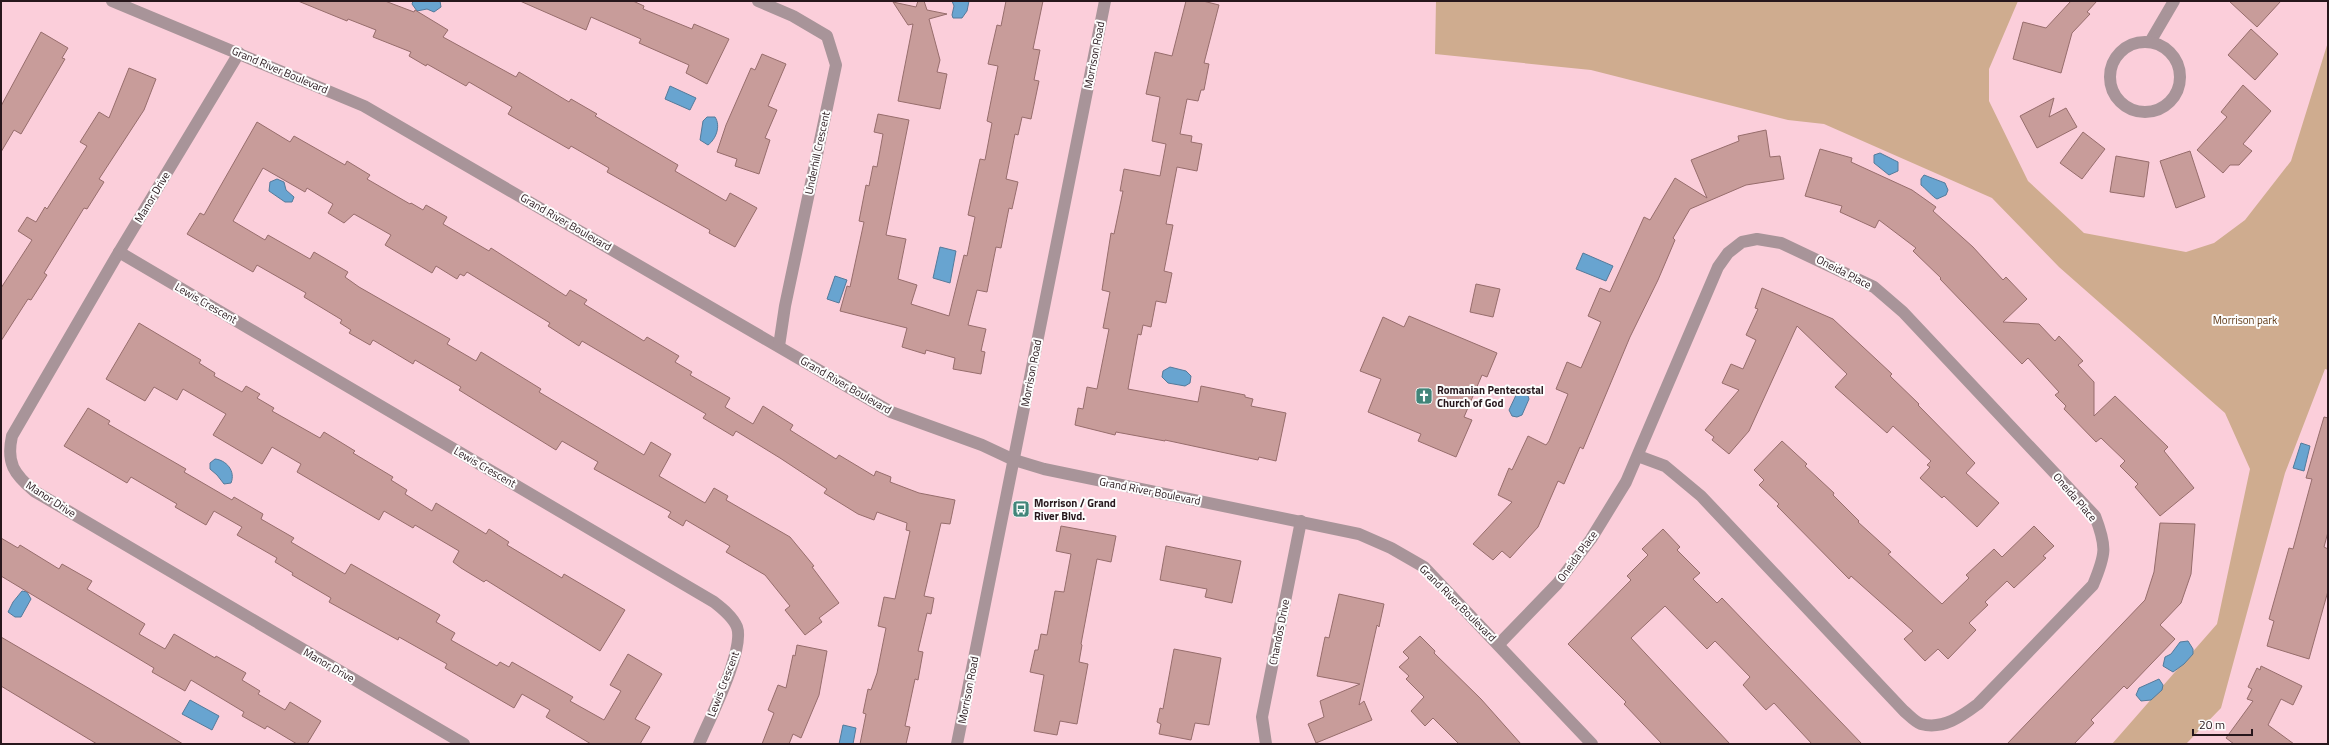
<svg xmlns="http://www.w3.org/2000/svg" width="2329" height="745" font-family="'Titillium Web',sans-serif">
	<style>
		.green { fill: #cfac8f }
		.water { fill: #68a4d0; stroke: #547a9a }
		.building { fill: #c89c9a; stroke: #976d6c }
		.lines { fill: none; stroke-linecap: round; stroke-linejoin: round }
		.minor { stroke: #a89499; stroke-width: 12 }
		.labels { text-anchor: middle; stroke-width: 4; stroke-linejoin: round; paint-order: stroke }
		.street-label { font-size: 11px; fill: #27171c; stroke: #fdfdfd }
		.park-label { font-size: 11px; fill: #603a17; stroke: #fdfdfd }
		.poi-label { font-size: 11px; font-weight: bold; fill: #27171c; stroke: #fdfdfd; text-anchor: start }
	</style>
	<rect width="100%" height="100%" fill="#fbceda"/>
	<!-- green -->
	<polygon class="green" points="1436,1 2018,1 1989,69 1989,101 2028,181 2084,233 2186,252 2214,243 2245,220 2291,161 2328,42 2328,370 2325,369 2285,473 2221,708 2186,744 2112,744 2217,624 2250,469 2225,413 2059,267 1992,198 1824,124 1788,120 1591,70 1435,54"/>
	<!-- water -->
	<g class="water">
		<polygon points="413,1 440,1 441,7 434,12 427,9 417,11 412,4"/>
		<polygon points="952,1 969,1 967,11 962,18 953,18 952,15 954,6"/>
		<polygon points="670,86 696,98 690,110 665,99"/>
		<path d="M 707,117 L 715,117 C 721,126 716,139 708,145 L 700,140 L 703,121 Z"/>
		<polygon points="1880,153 1898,162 1898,171 1889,175 1874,163 1874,155"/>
		<path d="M 1924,175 L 1945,183 L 1948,190 L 1946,195 L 1937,199 C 1934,198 1925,188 1921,185 L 1921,179 Z"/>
		<polygon points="277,179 284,182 286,190 294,197 292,202 285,202 269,191 270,182"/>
		<polygon points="940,247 956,251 950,283 933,278"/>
		<polygon points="1583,253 1613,266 1606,281 1576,269"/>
		<polygon points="835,276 847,280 839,303 827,299"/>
		<polygon points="1170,367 1186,371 1191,376 1190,383 1185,386 1168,383 1162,377 1163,371"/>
		<polygon points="1521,391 1527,393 1529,399 1522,415 1517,417 1512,416 1509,410 1517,393"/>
		<polygon points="2301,443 2310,446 2304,471 2293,468"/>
		<path d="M 215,459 C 226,460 236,471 231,483 L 224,484 L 217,475 L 210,469 L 210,463 Z"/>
		<polygon points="22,591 27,592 31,599 21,617 15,617 8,612 13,602"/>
		<polygon points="2188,641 2193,649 2193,654 2184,664 2173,672 2163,666 2165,657 2171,654 2180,642"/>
		<polygon points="2159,679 2163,685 2162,690 2151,700 2141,701 2136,695 2139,688"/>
		<polygon points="190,700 219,716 212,730 182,714"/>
		<polygon points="843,725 856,728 853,744 839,744"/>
	</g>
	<!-- building -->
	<g class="building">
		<polygon points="298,1 385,1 414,12 415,10 448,30 443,37 516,77 519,72 569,102 571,99 597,114 595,116 678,165 675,171 726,201 730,193 757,208 735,247 709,233 710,230 607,172 609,168 571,146 569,149 508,114 512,107 469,82 466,86 427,64 426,66 409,56 411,52 373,37 376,30 348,19 347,21"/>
		<polygon points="520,1 633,1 644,6 643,9 692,29 694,24 729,39 707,84 686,73 689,65 639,43 641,39 591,17 586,30"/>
		<polygon points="918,1 924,1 927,10 947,14 929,19 940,60 937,72 947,74 940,109 898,101 913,24 908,25 893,2 916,7"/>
		<polygon points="1006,1 1043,1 1033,49 1040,50 1034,80 1039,81 1031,119 1022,117 1018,135 1015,134 1006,179 1018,182 1012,209 1009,208 1001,248 996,247 987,292 977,290 968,325 986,329 981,351 985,352 981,374 953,369 955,358 926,350 925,354 902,347 907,328 840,311 847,286 850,287 864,222 859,221 866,185 869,186 873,166 877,167 883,134 874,132 878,114 909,120 886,235 906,239 898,279 917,285 911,304 949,316 964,255 967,256 975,217 968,215 980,159 985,160 992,123 987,121 998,66 988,64 997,25 1001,26"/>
		<polygon points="1186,1 1203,1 1219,5 1204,63 1209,64 1204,90 1201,90 1198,101 1187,99 1180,134 1192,136 1191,142 1202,144 1197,171 1177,167 1166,224 1173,225 1164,271 1172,273 1166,303 1156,301 1151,327 1143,325 1141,335 1138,334 1128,389 1198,402 1201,386 1245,395 1245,397 1253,399 1251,406 1286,413 1276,461 1259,457 1258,460 1165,440 1165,441 1116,432 1115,435 1075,425 1078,408 1083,409 1087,387 1097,389 1109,329 1103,328 1110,292 1102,290 1111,233 1114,234 1123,191 1120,191 1124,169 1160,176 1166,144 1152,141 1160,97 1146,94 1155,52 1172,56"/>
		<polygon points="2071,1 2097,1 2087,12 2090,14 2072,33 2061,73 2013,59 2023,22 2046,28"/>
		<polygon points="2229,1 2281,1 2257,27"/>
		<polygon points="2251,29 2278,54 2255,80 2228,55"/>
		<polygon points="41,32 68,48 62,58 65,59 21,134 14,130 1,152 1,106"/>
		<polygon points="762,54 786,64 768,106 777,110 765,138 770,140 759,174 735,166 737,159 717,152 726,125 751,68 755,70"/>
		<polygon points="129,68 156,79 144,110 99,179 104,182 87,209 84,208 44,273 47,275 31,300 28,299 1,341 1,288 32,240 18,231 27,217 36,222 45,207 47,209 87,146 80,142 99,112 109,118"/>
		<polygon points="2243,85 2271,111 2243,144 2252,151 2239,165 2230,165 2223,173 2197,150 2227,117 2221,112"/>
		<polygon points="2054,98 2049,117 2066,108 2077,127 2037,148 2020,116"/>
		<polygon points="257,122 290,142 294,136 345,165 347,161 370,175 367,179 410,204 411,203 423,210 426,205 447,217 443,224 489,251 491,248 566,296 570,290 587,300 584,304 644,341 647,337 679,356 675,362 692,372 690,375 730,398 725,407 753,424 763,406 793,425 790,430 836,459 839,455 874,476 876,471 891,477 890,482 919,493 955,500 950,524 941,523 924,596 934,598 931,614 927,613 918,651 923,652 918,680 915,679 905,726 910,727 906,744 860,744 866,714 863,713 868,689 871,690 877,673 886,628 878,626 884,597 895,599 910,531 906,530 907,523 877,512 874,520 858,514 824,493 827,489 780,458 736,431 733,436 703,418 706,414 582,341 579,346 548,326 550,323 467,272 464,276 460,274 457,279 436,266 432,273 385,245 391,235 354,214 344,223 328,213 333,204 307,188 305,192 263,168 233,221 265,240 268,235 310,259 314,252 348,272 345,277 359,287 450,339 447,344 476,361 481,352 541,389 539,392 644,455 651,442 671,454 659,476 705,503 714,488 728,496 726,500 790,537 814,566 812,567 839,603 819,618 822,622 805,635 785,610 790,606 765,575 726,552 730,546 686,520 683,526 668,517 671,512 594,469 598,462 562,441 556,450 459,390 461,387 415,360 413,364 373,340 370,345 349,333 351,330 340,323 342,320 304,297 306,293 257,265 253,272 187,234 200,213 204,215"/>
		<polygon points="1766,130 1770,157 1780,156 1784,179 1746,185 1690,209 1673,238 1675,240 1658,280 1630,337 1583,449 1580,447 1564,484 1558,481 1538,527 1510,558 1502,551 1493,560 1473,544 1512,502 1498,495 1509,468 1512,470 1528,436 1546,445 1549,441 1568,394 1556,389 1567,362 1581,368 1601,322 1588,316 1600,288 1610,292 1644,217 1650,220 1675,178 1707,198 1691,160 1739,141 1738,136"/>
		<polygon points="2083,132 2105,149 2082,179 2060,163"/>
		<polygon points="1820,149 1852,158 1851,162 1912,190 1936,207 1933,211 1973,247 2003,280 2006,277 2027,299 2003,322 2039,324 2055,341 2059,336 2083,361 2078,365 2094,382 2094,416 2115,396 2168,447 2164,451 2194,488 2160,516 2135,487 2138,484 2120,466 2125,461 2101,438 2096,442 2064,409 2066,406 2055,395 2059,392 2028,358 2022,364 1940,279 1941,278 1913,251 1916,248 1879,220 1875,228 1840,212 1842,206 1805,196"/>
		<polygon points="2190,151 2205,197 2176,208 2160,161"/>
		<polygon points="2116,156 2149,162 2144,197 2110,192"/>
		<polygon points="1476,284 1500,289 1493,317 1470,312"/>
		<polygon points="1762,288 1833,319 1892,374 1890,376 1919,404 1918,405 1975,463 1966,473 1999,503 1977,527 1944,496 1942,498 1920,478 1930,467 1927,465 1931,461 1893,426 1887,433 1835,387 1847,374 1797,326 1749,431 1729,454 1712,440 1714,437 1705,430 1739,390 1722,383 1731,364 1743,369 1756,340 1746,335 1758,309 1755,308"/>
		<polygon points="1409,316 1497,353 1487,377 1482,375 1464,417 1472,420 1456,457 1418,441 1421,434 1368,412 1381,379 1360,371 1383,317 1404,327"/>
		<polygon points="139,323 201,360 199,363 215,373 214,376 242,392 246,386 260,394 257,398 274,408 272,411 320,438 324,432 355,451 353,453 393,477 391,480 407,490 405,494 432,511 436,503 486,534 489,529 509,542 507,545 562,578 564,574 625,610 600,651 486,580 484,582 461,568 453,562 459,551 415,525 413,528 384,511 379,520 297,472 301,464 272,447 262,464 213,435 226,414 183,389 177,400 154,387 145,401 106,379"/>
		<polygon points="88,408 110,421 108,424 186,469 184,472 232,500 234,497 263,514 261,519 294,538 291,542 345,574 351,564 440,615 436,622 455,633 451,640 497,666 500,662 509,667 512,662 573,697 570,701 604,720 621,691 610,685 628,654 662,674 635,719 650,727 640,744 591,744 546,717 550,710 522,694 514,708 445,668 447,664 399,637 398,640 329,602 331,598 292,575 293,573 275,562 277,558 237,535 242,527 214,511 206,525 175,507 177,504 131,477 127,483 64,446"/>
		<polygon points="2324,417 2328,418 2328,532 2324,547 2328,549 2328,591 2309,659 2267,646 2274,621 2269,619 2289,548 2293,549 2312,479 2306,478"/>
		<polygon points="1782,441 1807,464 1805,466 1834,493 1833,495 1859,521 1858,522 1891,552 1888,554 1942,604 1969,578 1966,575 1994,549 2002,557 2034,526 2054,546 2043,556 2046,558 2014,588 2007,581 1985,602 1988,605 1969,623 1976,630 1948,659 1938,649 1925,661 1904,639 1913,631 1851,576 1849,579 1777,506 1779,504 1759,485 1764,480 1754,470"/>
		<polygon points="2160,523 2195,524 2191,574 2181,603 2160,625 2175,639 2127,689 2124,686 2091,720 2094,723 2074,744 2007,744 2145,600 2154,572"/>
		<polygon points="1061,526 1116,536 1111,562 1097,559 1081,644 1082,645 1079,662 1088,664 1077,724 1060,721 1057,735 1034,731 1044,675 1030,672 1035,650 1038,650 1041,634 1047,635 1055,591 1064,592 1071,554 1056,551"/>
		<polygon points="1663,529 1680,547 1677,550 1700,573 1693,579 1717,603 1722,598 1862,744 1812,744 1774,703 1766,710 1743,685 1750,677 1715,641 1707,649 1665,606 1631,638 1730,744 1662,744 1624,704 1626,702 1568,644 1631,580 1627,576 1648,555 1642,549"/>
		<polygon points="1,538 18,548 20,545 59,569 62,564 92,581 87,589 145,624 139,634 165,649 174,634 215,658 216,656 246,673 242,680 260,691 258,694 285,710 290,702 321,721 307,744 297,744 267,726 265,729 242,716 244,712 191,680 185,691 152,672 154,668 1,576"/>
		<polygon points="1166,546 1241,561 1232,603 1205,597 1207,589 1160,580"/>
		<polygon points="1339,594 1384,604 1379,627 1377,625 1359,705 1364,701 1372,720 1316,743 1308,724 1324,717 1320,701 1360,684 1317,676 1325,637 1329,638"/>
		<polygon points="1420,636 1435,651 1434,653 1481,699 1521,744 1459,744 1433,718 1425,726 1411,711 1424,697 1406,679 1409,676 1399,667 1409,658 1403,652"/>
		<polygon points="1,637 90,689 183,744 97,744 87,738 1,686"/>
		<polygon points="797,645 827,651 819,695 801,738 793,734 789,744 762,744 774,713 768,710 778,685 786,688 793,655 795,656"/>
		<polygon points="1174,649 1221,658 1209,725 1195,723 1191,740 1159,734 1161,724 1157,722 1160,708 1163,709"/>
		<polygon points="2261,666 2302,686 2293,705 2281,699 2268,725 2294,744 2234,744 2226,738 2253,701 2247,699 2252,689 2248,687 2257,668 2260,670"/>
	</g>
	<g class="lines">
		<!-- minor -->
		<g class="minor">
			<polyline points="112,1 364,106 891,412 982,445 1014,460 1044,469 1359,534 1391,548 1424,567 1592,744"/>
			<polyline points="758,1 793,16 827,36 836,65 785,306 779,346"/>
			<polyline points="2150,42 2174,1"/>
			<circle cx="2145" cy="77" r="35"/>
			<path d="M 239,53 L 119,252 L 12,436 C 6,463 14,474 34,491 L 464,744"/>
			<path d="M 119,252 L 714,602 C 723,609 733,617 737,627 C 745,650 709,720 699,744"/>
			<path d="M 1499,644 L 1557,584 L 1591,539 L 1626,482 L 1718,267 L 1728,253 L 1742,242 L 1757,239 L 1781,243 L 1874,287 L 1903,312 L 2095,516 C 2107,547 2106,554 2093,585 L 1978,704 C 1962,716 1943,730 1921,724 C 1915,722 1909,715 1904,711 L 1701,496 L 1665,466 L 1638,456"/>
			<polyline points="957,744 1105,1"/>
			<polyline points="1266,744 1262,717 1301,521"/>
		</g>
	</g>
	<!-- icons -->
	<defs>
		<g id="church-square" transform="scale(0.9)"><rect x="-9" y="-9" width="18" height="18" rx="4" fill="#418579" stroke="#fdfdfd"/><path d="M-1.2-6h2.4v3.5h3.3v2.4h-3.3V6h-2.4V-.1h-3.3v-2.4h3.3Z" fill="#fff"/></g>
		<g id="bus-square" transform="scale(0.9)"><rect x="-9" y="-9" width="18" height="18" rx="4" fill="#418579" stroke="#fdfdfd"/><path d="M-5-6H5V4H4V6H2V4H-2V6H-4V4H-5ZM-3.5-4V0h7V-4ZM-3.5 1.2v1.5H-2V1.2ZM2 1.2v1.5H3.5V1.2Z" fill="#fff"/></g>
	</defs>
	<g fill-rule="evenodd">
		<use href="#church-square" x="1424" y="396"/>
		<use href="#bus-square" x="1021" y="509"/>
	</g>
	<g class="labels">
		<!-- street labels -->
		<g class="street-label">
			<text transform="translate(1094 55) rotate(-79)" y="4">Morrison Road</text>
			<text transform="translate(280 70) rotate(23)" y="4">Grand River Boulevard</text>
			<text transform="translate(817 153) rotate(-78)" y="4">Underhill Crescent</text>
			<text transform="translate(152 197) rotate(-59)" y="4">Manor Drive</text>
			<text transform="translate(566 222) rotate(30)" y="4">Grand River Boulevard</text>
			<text transform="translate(1844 272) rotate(27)" y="4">Oneida Place</text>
			<text transform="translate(206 303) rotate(30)" y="4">Lewis Crescent</text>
			<text transform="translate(1031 373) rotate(-79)" y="4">Morrison Road</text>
			<text transform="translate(846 385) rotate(30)" y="4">Grand River Boulevard</text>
			<text transform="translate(485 467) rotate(30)" y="4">Lewis Crescent</text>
			<text transform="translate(1150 491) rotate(11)" y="4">Grand River Boulevard</text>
			<text transform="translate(2075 497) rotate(49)" y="4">Oneida Place</text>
			<text transform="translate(51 499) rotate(33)" y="4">Manor Drive</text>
			<text transform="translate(1577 556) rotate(-54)" y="4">Oneida Place</text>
			<text transform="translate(1458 603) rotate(45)" y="4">Grand River Boulevard</text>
			<text transform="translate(1279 632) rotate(-79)" y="4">Chandos Drive</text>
			<text transform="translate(329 665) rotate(30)" y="4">Manor Drive</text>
			<text transform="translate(723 684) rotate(-69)" y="4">Lewis Crescent</text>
			<text transform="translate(968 690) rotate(-79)" y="4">Morrison Road</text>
		</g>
		<!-- park labels -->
		<g class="park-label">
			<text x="2245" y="324">Morrison park</text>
		</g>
		<!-- poi labels -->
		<g class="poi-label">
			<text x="1437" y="394">Romanian Pentecostal<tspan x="1437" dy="13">Church of God</tspan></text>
			<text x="1034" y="507">Morrison / Grand<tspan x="1034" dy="13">River Blvd.</tspan></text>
		</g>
	</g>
	<!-- border -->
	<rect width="2329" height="745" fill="none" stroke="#27171c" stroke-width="4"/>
	<!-- scale -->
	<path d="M2193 729v6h59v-6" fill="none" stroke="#27171c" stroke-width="2"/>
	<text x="2199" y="729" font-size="12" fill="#27171c" stroke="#fdfdfd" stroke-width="3" paint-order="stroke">20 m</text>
</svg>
